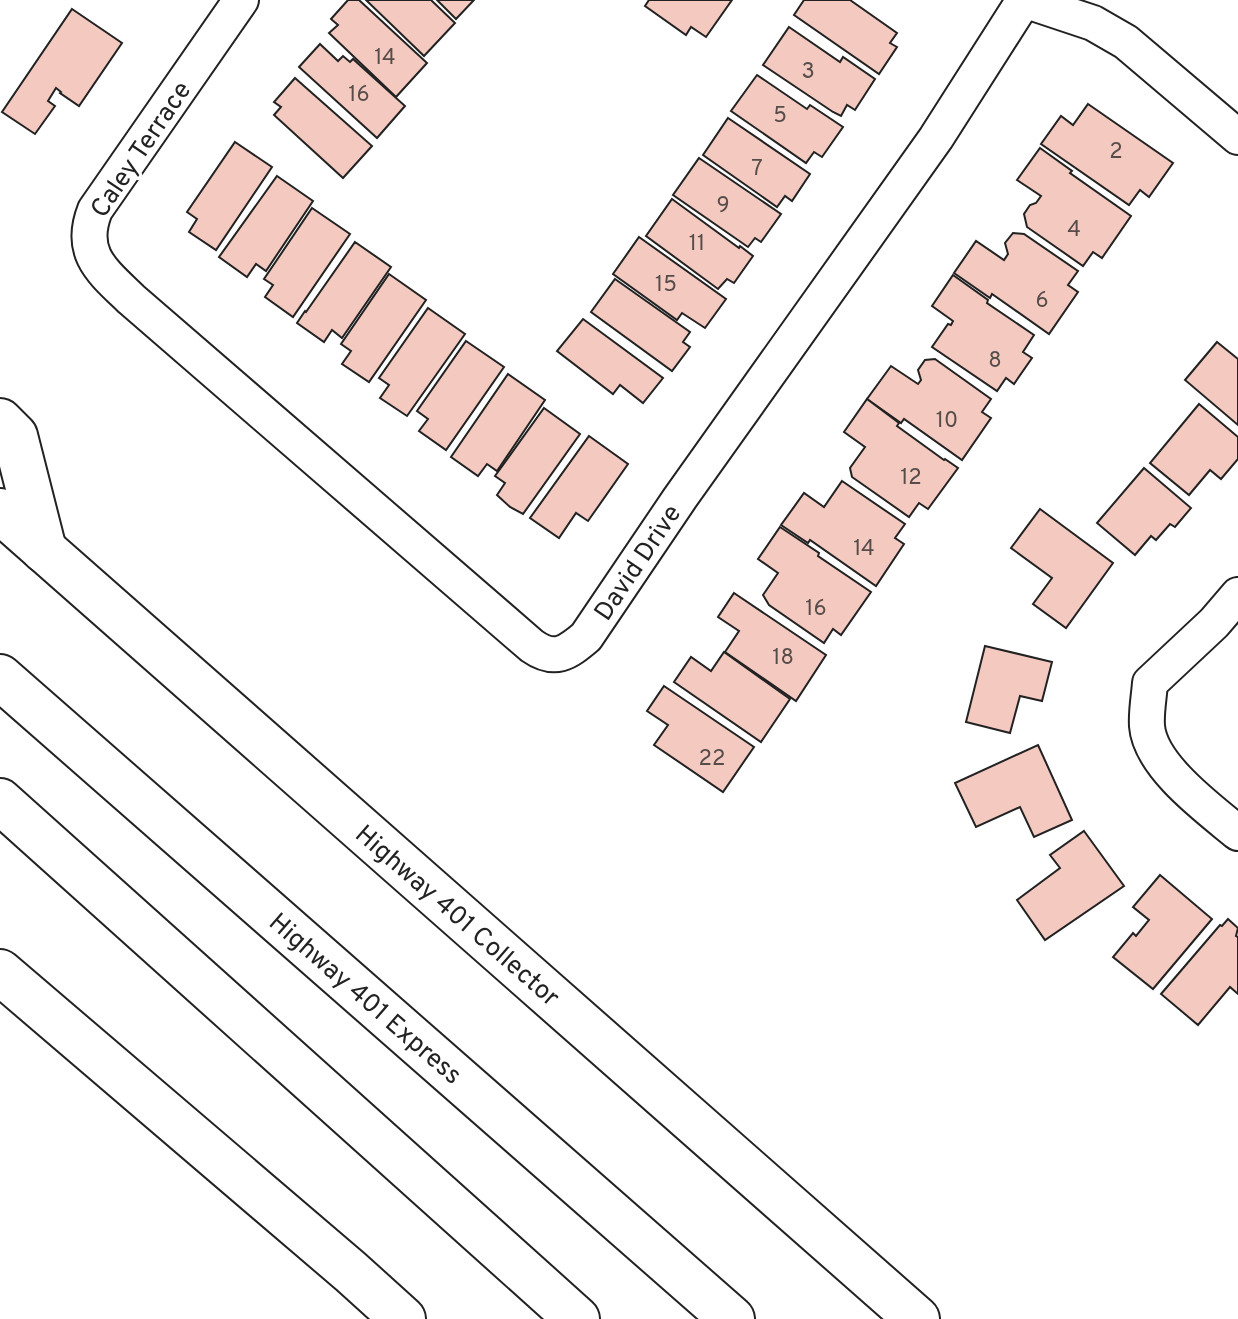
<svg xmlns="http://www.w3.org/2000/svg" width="1238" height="1319" font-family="Overpass,sans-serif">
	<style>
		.building { fill: #f3c9c0; stroke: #222; stroke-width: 2 }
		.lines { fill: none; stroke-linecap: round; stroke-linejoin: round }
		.minor-casing { stroke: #222; stroke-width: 38 }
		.motorway-casing { stroke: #222; stroke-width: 48 }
		.minor { stroke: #fff; stroke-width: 34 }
		.motorway { stroke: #fff; stroke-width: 44 }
		.labels { text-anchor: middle; stroke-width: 6; stroke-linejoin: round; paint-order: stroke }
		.number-label { font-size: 22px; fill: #564c4a }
		.street-label { font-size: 26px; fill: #222; stroke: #fff }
	</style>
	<rect width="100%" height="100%" fill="#fff"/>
	<!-- building -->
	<g class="building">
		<polygon points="348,0 359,0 427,63 396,97 329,33 338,25 331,19"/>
		<polygon points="366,0 431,0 455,23 424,56"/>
		<polygon points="437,0 474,0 456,19"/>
		<polygon points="649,0 732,0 706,37 691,27 686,35 645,6"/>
		<polygon points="804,0 850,0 897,33 890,43 897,47 879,74 794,15"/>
		<polygon points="72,9 122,43 79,106 60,93 61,92 56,88 48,101 55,106 35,134 2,112"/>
		<polygon points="789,27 840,62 843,57 875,79 855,110 847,105 841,116 833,112 763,65"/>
		<polygon points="320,44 338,61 343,56 350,62 353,59 405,106 377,138 299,67"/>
		<polygon points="757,75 807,109 810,105 843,127 822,157 814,152 806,163 731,111"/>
		<polygon points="295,78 372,146 343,178 274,115 281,107 274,102"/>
		<polygon points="1088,104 1173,163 1149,197 1140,190 1129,205 1041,144 1061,116 1073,125"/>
		<polygon points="728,118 810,174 792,201 785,196 777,207 703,155"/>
		<polygon points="235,142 272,167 216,250 189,232 197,219 187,212"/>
		<polygon points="1040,148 1072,171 1070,173 1131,216 1102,258 1093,252 1083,266 1027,227 1024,214 1030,205 1036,203 1041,196 1017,180"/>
		<polygon points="699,158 781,214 761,242 755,238 748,247 673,195"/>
		<polygon points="277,176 313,201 266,271 256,264 247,277 219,257"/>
		<polygon points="672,199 739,248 740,246 753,256 734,283 727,279 718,289 646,236"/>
		<polygon points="312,208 350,234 293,317 265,297 273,285 264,279"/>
		<polygon points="1013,233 1024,234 1078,271 1068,285 1078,292 1049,334 992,294 990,298 954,273 976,241 1004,260 1008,254 1005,243"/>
		<polygon points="639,237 726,299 705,328 682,313 677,320 613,274"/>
		<polygon points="355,242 391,267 342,338 332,330 324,342 297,323 305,311 306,312"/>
		<polygon points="389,274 426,300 369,382 342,364 351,351 341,344"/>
		<polygon points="953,275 988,300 987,303 1034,335 1023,352 1032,358 1014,384 1006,378 997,391 932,347 948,324 951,325 953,321 932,306"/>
		<polygon points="615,279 690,332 683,342 690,347 672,371 591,312"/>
		<polygon points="428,308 465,334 407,416 380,398 389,385 379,378"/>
		<polygon points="583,319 663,378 643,403 620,385 613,394 557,351"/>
		<polygon points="466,341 504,367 446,450 419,431 428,419 417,411"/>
		<polygon points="1217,342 1238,359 1238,425 1185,380"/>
		<polygon points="935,359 991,399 982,412 991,418 962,460 904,419 901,423 867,399 891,366 918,384 921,380 918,370 925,360"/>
		<polygon points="508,374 545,400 497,471 487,464 478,476 451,457"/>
		<polygon points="867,399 899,423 897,426 944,460 945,459 958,468 928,509 919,503 909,517 852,477 850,468 865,447 844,432"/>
		<polygon points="1199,404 1238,437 1238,459 1221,479 1210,470 1189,495 1150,463"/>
		<polygon points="544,408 580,434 523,514 510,507 497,495 505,483 495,476"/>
		<polygon points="589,436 628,464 588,521 576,513 559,538 530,518"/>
		<polygon points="1144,468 1191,508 1175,527 1170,524 1156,540 1151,536 1135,555 1097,523"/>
		<polygon points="842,481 905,524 895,538 904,544 876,586 810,540 808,543 781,525 804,493 824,507"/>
		<polygon points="1040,509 1113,563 1066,628 1033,604 1052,578 1011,548"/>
		<polygon points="780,527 819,553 818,556 871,592 841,635 833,629 824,643 769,605 763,595 778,573 758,559"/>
		<polygon points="734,593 826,655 796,701 725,652 739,631 718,617"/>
		<polygon points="985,646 1052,662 1042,701 1020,696 1010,733 966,722"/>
		<polygon points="724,652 790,699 761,742 674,682 691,657 711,671"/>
		<polygon points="664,686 754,747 723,792 654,745 668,725 647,711"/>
		<polygon points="1038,745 1072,820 1034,837 1020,807 976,827 955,783"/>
		<polygon points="1084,831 1124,886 1045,940 1017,900 1060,868 1050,855"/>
		<polygon points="1160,875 1212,919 1153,989 1113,957 1133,933 1136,936 1149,920 1133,907"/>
		<polygon points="1228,919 1238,928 1236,936 1238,937 1238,994 1230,987 1198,1025 1161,994 1220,925 1222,926"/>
	</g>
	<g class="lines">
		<!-- minor casing -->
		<g class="minor-casing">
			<g id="minor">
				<path d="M 241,0 L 95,210 C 78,253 102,271 131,299 L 532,646 C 555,662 567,653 586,637 L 680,498 L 936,138 L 1024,0"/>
				<polyline points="1024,0 1093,23 1126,42 1238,137"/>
				<path d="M 1238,595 L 1214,623 L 1150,683 C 1149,697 1146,712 1147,726 C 1150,766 1209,809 1238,833"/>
			</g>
		</g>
		<!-- motorway casing -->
		<g class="motorway-casing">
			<g id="motorway">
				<polyline points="0,421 15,436 44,550"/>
				<polyline points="0,511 917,1319"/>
				<polyline points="0,677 732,1319"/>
				<polyline points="0,801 577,1319"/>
				<polyline points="0,972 351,1272 403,1319"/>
			</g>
		</g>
		<!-- minor -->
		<use href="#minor" class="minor"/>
		<!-- motorway -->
		<use href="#motorway" class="motorway"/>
	</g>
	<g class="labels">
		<!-- number labels -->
		<g class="number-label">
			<text x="385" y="64">14</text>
			<text x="808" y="78">3</text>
			<text x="359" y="101">16</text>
			<text x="780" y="122">5</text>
			<text x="1116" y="158">2</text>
			<text x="757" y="175">7</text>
			<text x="723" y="212">9</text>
			<text x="1074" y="236">4</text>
			<text x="697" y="250">11</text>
			<text x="666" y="291">15</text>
			<text x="1042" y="307">6</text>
			<text x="995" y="367">8</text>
			<text x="947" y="427">10</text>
			<text x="911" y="484">12</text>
			<text x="864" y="555">14</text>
			<text x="816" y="615">16</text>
			<text x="783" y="664">18</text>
			<text x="712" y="765">22</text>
		</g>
		<!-- street labels -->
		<g class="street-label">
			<text transform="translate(140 149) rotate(-56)" y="9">Caley Terrace</text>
			<text transform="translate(637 562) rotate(-56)" y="9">David Drive</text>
			<text transform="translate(458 915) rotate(41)" y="9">Highway 401 Collector</text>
			<text transform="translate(366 998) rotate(41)" y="9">Highway 401 Express</text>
		</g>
	</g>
</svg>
